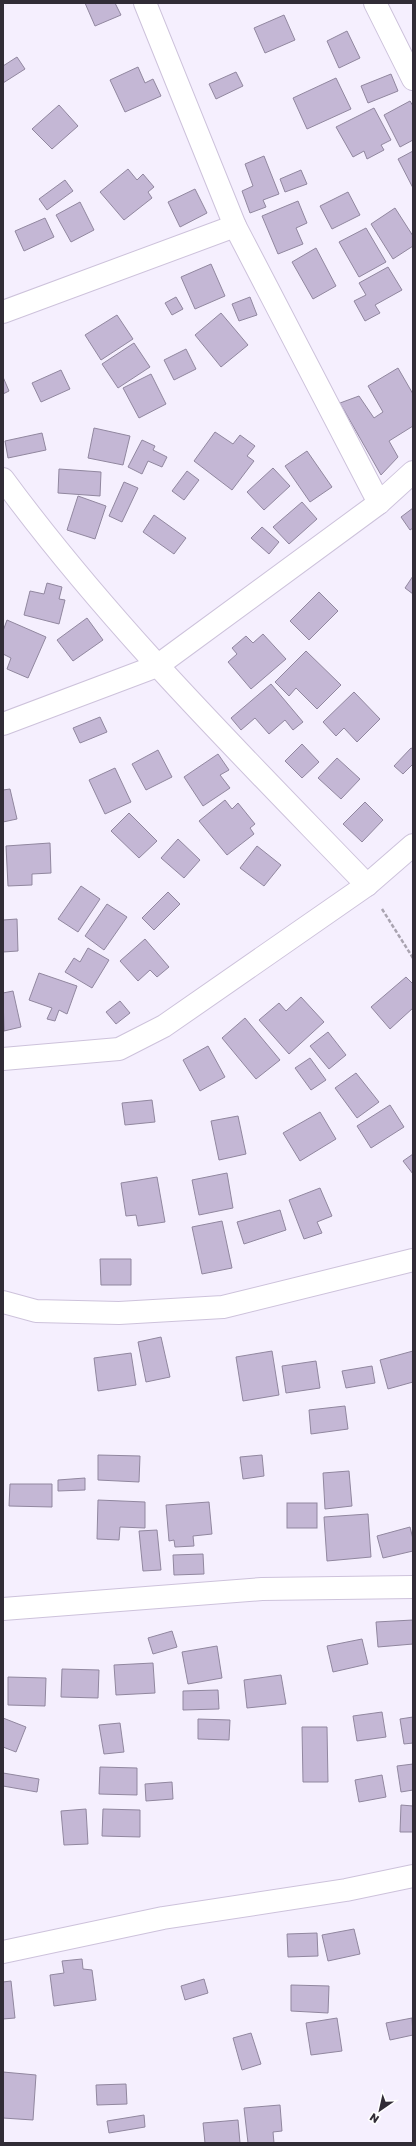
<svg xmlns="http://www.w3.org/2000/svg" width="416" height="2146" font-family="'Golos Text',sans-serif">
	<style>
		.building { fill: #c4b7d5; stroke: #91879f }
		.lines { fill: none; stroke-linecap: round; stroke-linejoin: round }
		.minor-casing { stroke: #cdc2db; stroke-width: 24 }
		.path { stroke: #a9a3b0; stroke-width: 2.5; stroke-dasharray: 4 2; stroke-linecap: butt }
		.minor { stroke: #fff; stroke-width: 22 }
	</style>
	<rect width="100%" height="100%" fill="#f5effe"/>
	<!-- building -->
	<g class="building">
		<polygon points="85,3 115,3 121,15 95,26"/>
		<polygon points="284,15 295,40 265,53 254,28"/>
		<polygon points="347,31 360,58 339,68 327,41"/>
		<polygon points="17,57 25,69 3,83 3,66"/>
		<polygon points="138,67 145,83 153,79 161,96 125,112 110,80"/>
		<polygon points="236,72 243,86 216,99 209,84"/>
		<polygon points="391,74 398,91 368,103 361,86"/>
		<polygon points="336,78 351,109 307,129 293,98"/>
		<polygon points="410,101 413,106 413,140 400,147 384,115"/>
		<polygon points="59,105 78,126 52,149 32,129"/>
		<polygon points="374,108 391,140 381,145 384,150 367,159 364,151 353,157 336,127"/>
		<polygon points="413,151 413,188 398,159"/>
		<polygon points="264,156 279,194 263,200 266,207 250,213 242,191 253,186 245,164"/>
		<polygon points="128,169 137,180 143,174 154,187 148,192 152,198 124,220 100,192"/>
		<polygon points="301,170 307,184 285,192 280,179"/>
		<polygon points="65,180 73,191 47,210 39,199"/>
		<polygon points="195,189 207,213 180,227 168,202"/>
		<polygon points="348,192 360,215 332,229 320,206"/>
		<polygon points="298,201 307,223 296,228 303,244 278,254 262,216"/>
		<polygon points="80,202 94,230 71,242 56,215"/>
		<polygon points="395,208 413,236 413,246 393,259 371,224"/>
		<polygon points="45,218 54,237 24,251 15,231"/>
		<polygon points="366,228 386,262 359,277 339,242"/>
		<polygon points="316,248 336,286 313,299 292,262"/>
		<polygon points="211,264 225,296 195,309 181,277"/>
		<polygon points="388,267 402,290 375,305 380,313 365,321 354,301 366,295 359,283"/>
		<polygon points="176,297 183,309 172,315 165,303"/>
		<polygon points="250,297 257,315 239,321 232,304"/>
		<polygon points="221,313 248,345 221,367 195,335"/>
		<polygon points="117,315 133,339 101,360 85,335"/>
		<polygon points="134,343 150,367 118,388 102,364"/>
		<polygon points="186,349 196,369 174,380 164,360"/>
		<polygon points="398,368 413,394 413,426 389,441 398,457 381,475 340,403 359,396 374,418 383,412 368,386"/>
		<polygon points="61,370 70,389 41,402 32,383"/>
		<polygon points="151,374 166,404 139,418 123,388"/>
		<polygon points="3,377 9,391 3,394"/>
		<polygon points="94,428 130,436 123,465 88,458"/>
		<polygon points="215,432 233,444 240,435 255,446 247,456 254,461 232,490 194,461"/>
		<polygon points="42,433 46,450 8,458 5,441"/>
		<polygon points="142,440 155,446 153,450 167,457 162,467 148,461 142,474 128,467"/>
		<polygon points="307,451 332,487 310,502 285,466"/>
		<polygon points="273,468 290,486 264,510 247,492"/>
		<polygon points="59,469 101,472 100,496 58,493"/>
		<polygon points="187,471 199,480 184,500 172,491"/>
		<polygon points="124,482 138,488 122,522 109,516"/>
		<polygon points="78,496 106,506 95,539 67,530"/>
		<polygon points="302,502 317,519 289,544 273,527"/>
		<polygon points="413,508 413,528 410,530 401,517"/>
		<polygon points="154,515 186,538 174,554 143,532"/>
		<polygon points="262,527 279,542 269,554 251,538"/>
		<polygon points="413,576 413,594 405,588"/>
		<polygon points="47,583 62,587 59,599 65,600 59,624 24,615 30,591 44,594"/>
		<polygon points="319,592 338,611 309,640 290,621"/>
		<polygon points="87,618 103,640 73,661 57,640"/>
		<polygon points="7,620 46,637 28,678 7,669 11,658 3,654 3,631"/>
		<polygon points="263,634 286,659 251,689 228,662 237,654 232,648 246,636 253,643"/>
		<polygon points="306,651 341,685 317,709 296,688 289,696 275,682"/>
		<polygon points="271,684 303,722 293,730 285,720 269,734 255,718 241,730 231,718"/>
		<polygon points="354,692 380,719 357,742 344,728 336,736 323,722"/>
		<polygon points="100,717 107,732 80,743 73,728"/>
		<polygon points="302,744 319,762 302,778 285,761"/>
		<polygon points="411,748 413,749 413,764 403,774 394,766"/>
		<polygon points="158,750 172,777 146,790 132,764"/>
		<polygon points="218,754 229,770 220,775 230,788 203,806 184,777"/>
		<polygon points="337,758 360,779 341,799 318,778"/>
		<polygon points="115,768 131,802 105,814 89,780"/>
		<polygon points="10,789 17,819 3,822 3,790"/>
		<polygon points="225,800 232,809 238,803 255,824 250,828 254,834 227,855 199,821"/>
		<polygon points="365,802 383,820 362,842 343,824"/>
		<polygon points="129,813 157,841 139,858 111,831"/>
		<polygon points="178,839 200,860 184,878 161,858"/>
		<polygon points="50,843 51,873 32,874 32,885 8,886 6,846"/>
		<polygon points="257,846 281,865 264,886 240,868"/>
		<polygon points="81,886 100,899 78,932 58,919"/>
		<polygon points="168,892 180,904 154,930 142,918"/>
		<polygon points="107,904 127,917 104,950 85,936"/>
		<polygon points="17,919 18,951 3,952 3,920"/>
		<polygon points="145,939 169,967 157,977 150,970 138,981 120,961"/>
		<polygon points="88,948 109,960 92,988 65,972 74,958 80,962"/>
		<polygon points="39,973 77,986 67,1014 59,1010 55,1021 47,1019 52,1008 29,1000"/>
		<polygon points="406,977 413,984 413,1008 390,1029 371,1007"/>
		<polygon points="13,991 21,1027 4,1031 3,993"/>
		<polygon points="301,997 324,1022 289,1054 259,1020 279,1003 286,1011"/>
		<polygon points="120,1001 130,1013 116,1024 106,1012"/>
		<polygon points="245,1018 280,1060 256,1079 222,1038"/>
		<polygon points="328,1032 346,1055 329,1069 310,1046"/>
		<polygon points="208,1046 225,1077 200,1091 183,1060"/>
		<polygon points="310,1058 326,1080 311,1090 295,1068"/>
		<polygon points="356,1073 379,1102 357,1118 335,1088"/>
		<polygon points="152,1100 155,1122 125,1125 122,1103"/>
		<polygon points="390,1105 404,1127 371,1148 357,1126"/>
		<polygon points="320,1112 336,1139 300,1161 283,1133"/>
		<polygon points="238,1116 246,1154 219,1160 211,1121"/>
		<polygon points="413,1154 413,1174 403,1161"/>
		<polygon points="227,1173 233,1208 199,1215 192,1180"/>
		<polygon points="157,1177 165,1222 138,1226 136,1215 126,1216 121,1183"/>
		<polygon points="320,1188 332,1216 317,1222 322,1233 304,1239 289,1200"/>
		<polygon points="280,1210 286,1230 244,1244 237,1222"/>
		<polygon points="222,1221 232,1268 202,1274 192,1227"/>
		<polygon points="100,1259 131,1259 131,1285 101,1285"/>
		<polygon points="161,1337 170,1377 146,1382 138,1342"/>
		<polygon points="272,1351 279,1395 243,1401 236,1357"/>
		<polygon points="413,1351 413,1382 388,1389 380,1360"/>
		<polygon points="131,1353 136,1385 98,1391 94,1358"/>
		<polygon points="316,1361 320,1388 286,1393 282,1366"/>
		<polygon points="372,1366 375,1383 346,1388 342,1371"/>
		<polygon points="345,1406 348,1429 311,1434 309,1410"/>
		<polygon points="98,1455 140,1456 139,1482 98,1480"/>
		<polygon points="262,1455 264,1476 243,1479 240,1457"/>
		<polygon points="349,1471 352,1506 325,1509 323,1473"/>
		<polygon points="85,1478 85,1490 58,1491 58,1480"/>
		<polygon points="10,1484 52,1484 52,1507 9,1506"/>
		<polygon points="98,1500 145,1502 145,1528 120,1527 119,1540 97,1539"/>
		<polygon points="209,1502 212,1534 193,1536 194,1546 175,1547 174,1540 169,1541 166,1505"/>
		<rect x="287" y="1503" width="30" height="25"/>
		<polygon points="368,1514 371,1557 327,1561 324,1517"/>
		<polygon points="410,1527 413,1539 413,1551 383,1558 377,1536"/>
		<polygon points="157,1530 161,1570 143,1571 139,1531"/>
		<polygon points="203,1554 204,1574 174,1575 173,1555"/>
		<polygon points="413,1620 413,1644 378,1647 376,1622"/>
		<polygon points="172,1631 177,1647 153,1654 148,1638"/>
		<polygon points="362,1639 368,1664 333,1672 327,1646"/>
		<polygon points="217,1646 222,1678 188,1684 182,1652"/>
		<polygon points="153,1663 155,1693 116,1695 114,1665"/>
		<polygon points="62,1669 99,1670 98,1698 61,1697"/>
		<polygon points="281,1675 286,1704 247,1708 244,1680"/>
		<polygon points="8,1677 46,1678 45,1706 8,1705"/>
		<polygon points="218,1690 219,1709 183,1710 183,1691"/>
		<polygon points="382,1712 386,1737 357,1741 353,1716"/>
		<polygon points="413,1717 413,1743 404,1744 400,1719"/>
		<polygon points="3,1718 26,1727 16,1752 3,1747"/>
		<polygon points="198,1719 230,1720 229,1740 198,1739"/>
		<polygon points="120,1723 124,1752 104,1754 99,1725"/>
		<polygon points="302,1727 327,1727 328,1782 303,1782"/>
		<polygon points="413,1764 413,1790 401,1792 397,1766"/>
		<polygon points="100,1767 137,1768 137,1795 99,1794"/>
		<polygon points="3,1773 39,1779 37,1792 3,1786"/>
		<polygon points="382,1775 386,1797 359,1802 355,1780"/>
		<polygon points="172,1782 173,1799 146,1801 145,1784"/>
		<polygon points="401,1805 413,1806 413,1832 400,1832"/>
		<polygon points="86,1809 88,1844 64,1845 61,1811"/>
		<polygon points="103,1809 140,1810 140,1837 102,1836"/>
		<polygon points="354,1929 360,1954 328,1961 322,1935"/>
		<polygon points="317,1933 318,1956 288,1957 287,1934"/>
		<polygon points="82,1959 83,1969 92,1970 96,2000 54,2006 50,1975 64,1973 62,1961"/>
		<polygon points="204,1979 208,1993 185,2000 181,1986"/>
		<polygon points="11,1981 15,2018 3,2019 3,1982"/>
		<polygon points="291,1985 329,1986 328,2013 291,2011"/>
		<polygon points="337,2018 342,2051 311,2055 306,2023"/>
		<polygon points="412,2018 413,2035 390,2040 386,2023"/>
		<polygon points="251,2033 261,2064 242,2070 233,2038"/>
		<polygon points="3,2072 36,2075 33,2120 3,2118"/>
		<polygon points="126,2084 127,2104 97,2105 96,2085"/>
		<polygon points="280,2105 282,2131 273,2132 274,2143 248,2143 244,2108"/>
		<polygon points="144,2115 145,2127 109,2133 107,2121"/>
		<polygon points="238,2120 240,2143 205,2143 203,2123"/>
	</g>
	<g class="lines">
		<!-- minor casing -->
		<g class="minor-casing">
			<g id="minor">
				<polyline points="145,3 235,226 379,503"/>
				<polyline points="375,3 413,79"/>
				<polyline points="3,312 235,226"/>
				<path d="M 3,479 C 111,626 241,754 367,885"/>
				<polyline points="3,724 157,666 379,503 413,472"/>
				<polyline points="3,1059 119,1049 164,1026 367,885 413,845"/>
				<polyline points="3,1302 36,1311 119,1313 223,1307 413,1260"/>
				<polyline points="3,1609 262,1589 413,1587"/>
				<polyline points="3,1952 163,1918 346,1890 413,1876"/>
			</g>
		</g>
		<!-- path -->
		<polyline class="path" points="382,909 413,958"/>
		<!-- minor -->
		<use href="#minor" class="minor"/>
	</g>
	<!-- border -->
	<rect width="416" height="2146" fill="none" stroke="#312c36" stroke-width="8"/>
	<!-- north arrow -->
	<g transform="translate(380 2110) rotate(214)" stroke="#ffffff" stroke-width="3" paint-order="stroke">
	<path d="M0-3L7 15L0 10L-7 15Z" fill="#312c36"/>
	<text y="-6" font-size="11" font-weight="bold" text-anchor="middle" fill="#312c36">N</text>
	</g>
</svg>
